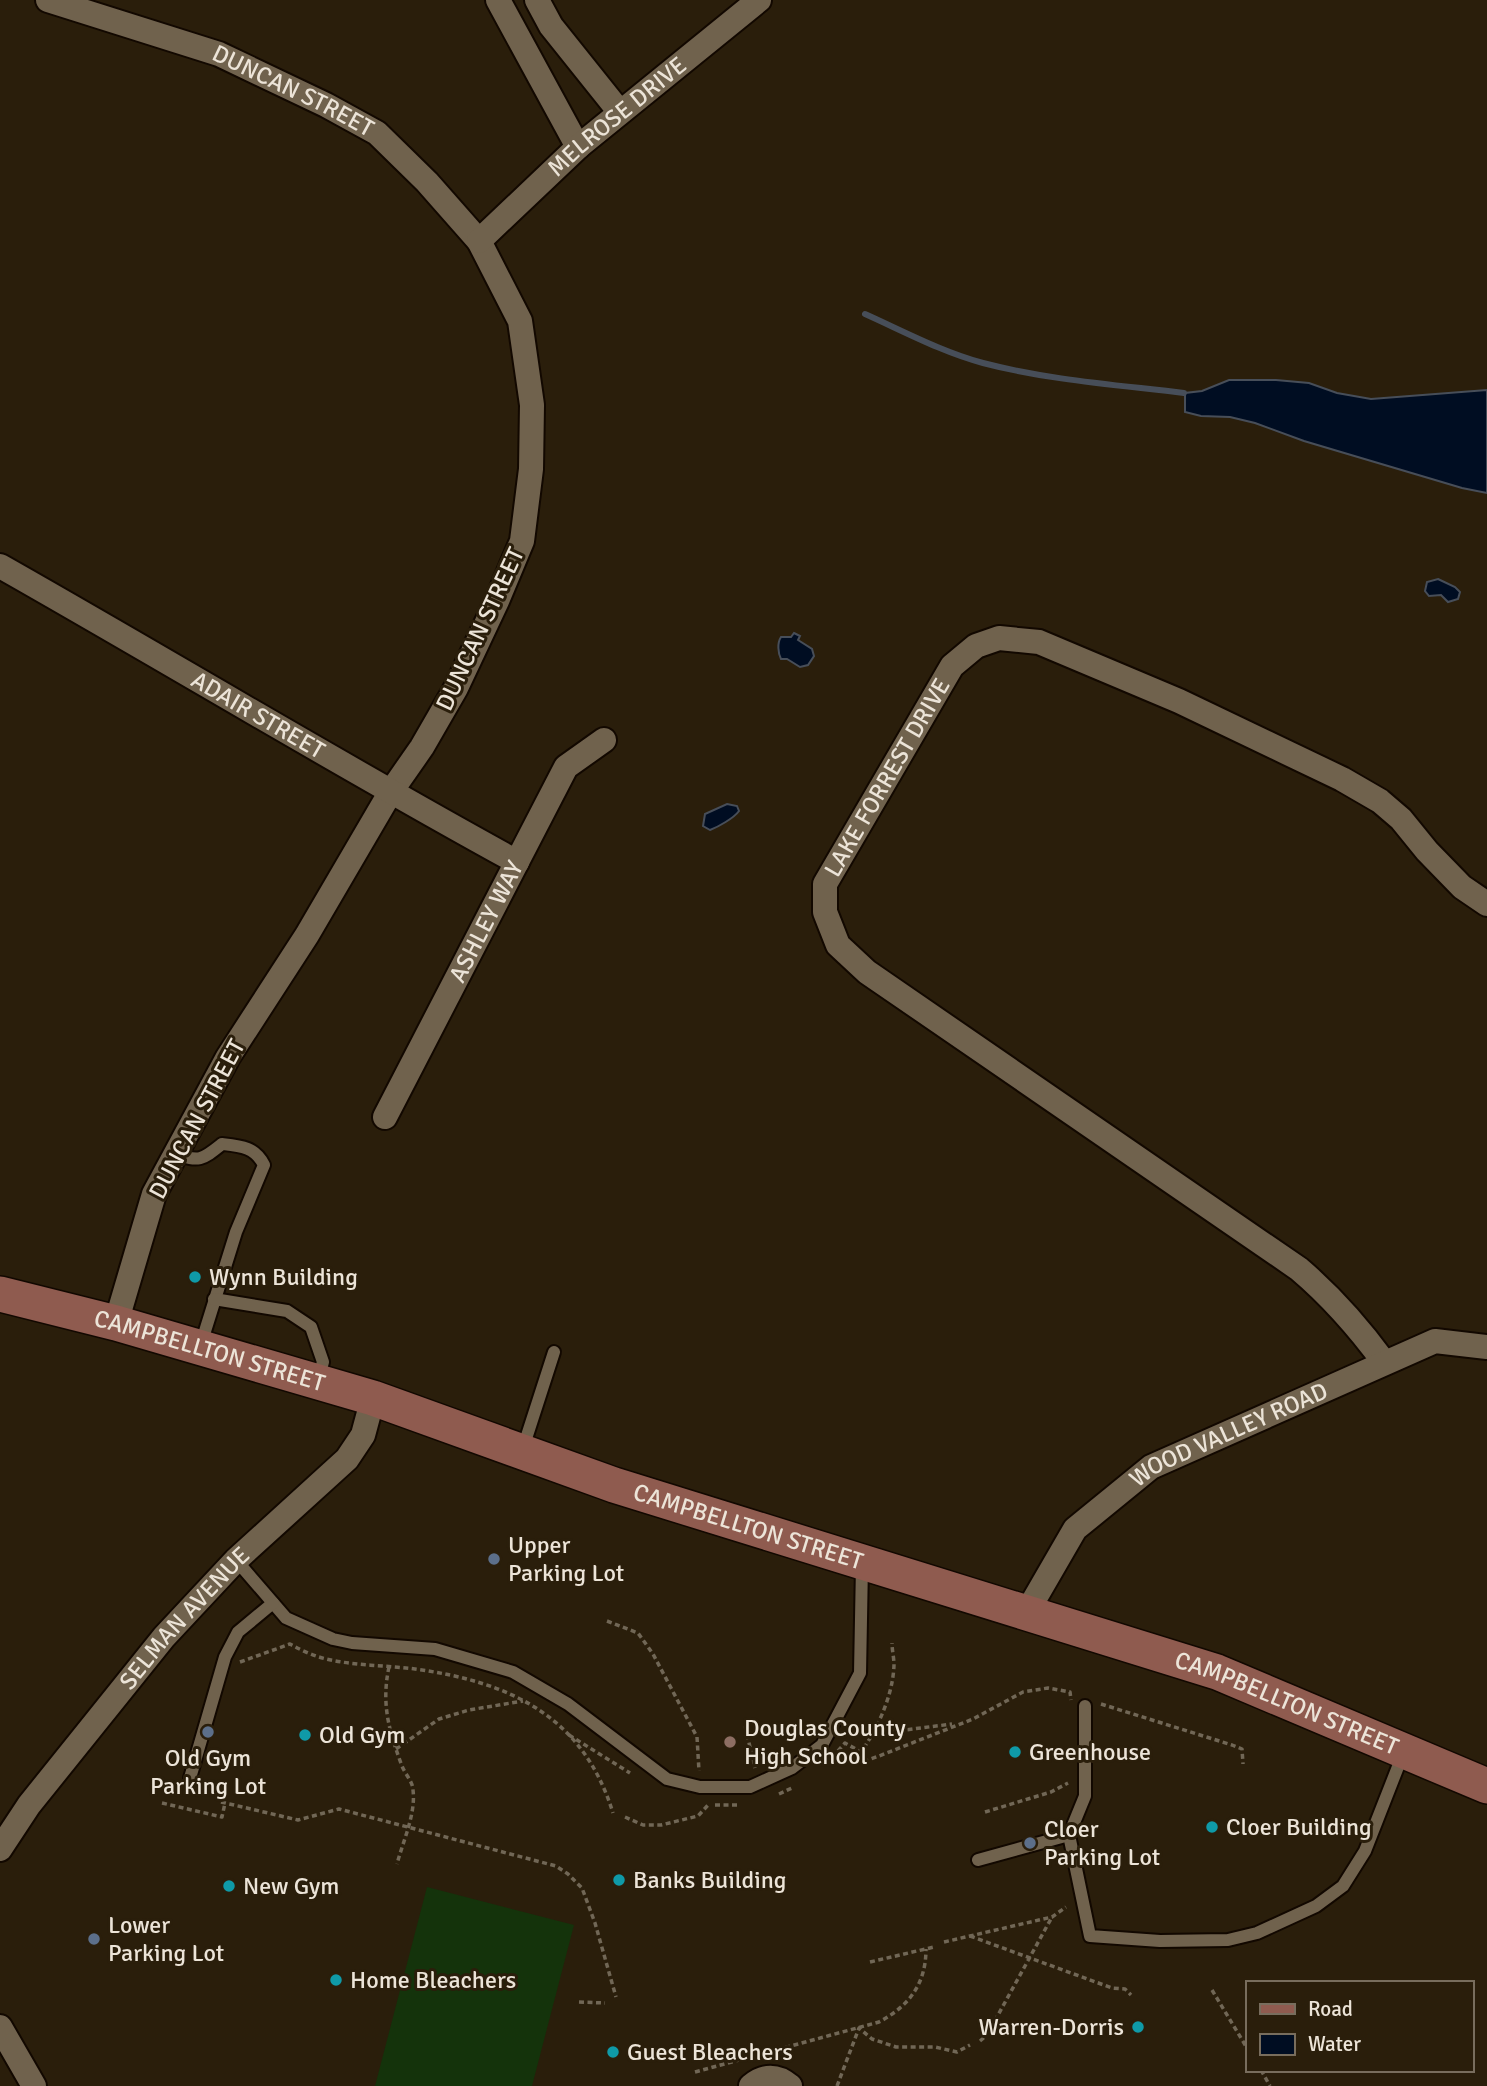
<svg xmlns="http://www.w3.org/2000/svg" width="1487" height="2086" font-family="Signika,sans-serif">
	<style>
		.garden { fill: #14330b }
		.water { fill: #000d22; stroke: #474e59; stroke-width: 2 }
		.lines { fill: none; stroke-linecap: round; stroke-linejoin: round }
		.stream { stroke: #474e59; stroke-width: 6 }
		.lane-casing { stroke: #120800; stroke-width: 16 }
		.street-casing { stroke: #120800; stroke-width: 28 }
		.secondary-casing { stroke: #120800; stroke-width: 38 }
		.path { stroke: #716756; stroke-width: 3.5; stroke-dasharray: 5 3.5; stroke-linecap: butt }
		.lane { stroke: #70624d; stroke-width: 12 }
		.street { stroke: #70624d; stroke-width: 24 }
		.secondary { stroke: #8f5b4f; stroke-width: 35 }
		.culture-dot { fill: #0f9aa8; stroke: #2a1e0b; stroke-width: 2.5 }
		.service-dot { fill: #5c6f8a; stroke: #2a1e0b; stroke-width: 2.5 }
		.education-dot { fill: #8d6e63; stroke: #2a1e0b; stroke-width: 2.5 }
		.labels { text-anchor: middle; stroke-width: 6; stroke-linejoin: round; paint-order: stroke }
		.street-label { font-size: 24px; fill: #ece4d8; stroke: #2a1e0b }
		.poi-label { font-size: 24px; fill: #ece4d8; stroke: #2a1e0b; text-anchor: start }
	</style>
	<rect width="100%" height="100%" fill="#2a1e0b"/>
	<!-- garden -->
	<polygon class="garden" points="427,1887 574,1925 532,2086 375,2086"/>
	<!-- water -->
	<g class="water">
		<polygon points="1229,380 1276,380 1309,383 1337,393 1371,399 1487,390 1487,493 1462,488 1304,441 1255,423 1230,417 1201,416 1185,412 1185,393 1202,391"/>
		<polygon points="1438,579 1455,587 1460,592 1458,599 1448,602 1441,595 1429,596 1425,591 1427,582"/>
		<path d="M 794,633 L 800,636 L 798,640 L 812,649 L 814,656 L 808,665 L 800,667 L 787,659 L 781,659 C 778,653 777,643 781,637 L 791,637 Z"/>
		<path d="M 727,804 L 737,806 L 739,811 C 734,818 718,827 710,830 L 703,826 L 705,814 Z"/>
	</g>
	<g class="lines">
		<!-- stream -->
		<path class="stream" d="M 865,314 C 903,331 942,352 983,363 C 1048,380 1118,385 1184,393"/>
		<!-- lane casing -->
		<g class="lane-casing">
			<g id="lane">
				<path d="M 175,1154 C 200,1162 202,1160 222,1144 C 241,1146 255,1147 264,1165 L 236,1232 L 201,1344"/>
				<polyline points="214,1299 287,1311 311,1327 323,1362 318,1379"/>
				<polyline points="523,1448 554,1352"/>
				<polyline points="236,1560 286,1618 333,1639 352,1643 435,1649 513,1672 568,1704 667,1779 700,1787 750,1787 792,1768 822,1745 860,1673 862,1565"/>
				<polyline points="1085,1706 1085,1796 1069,1835 1090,1936 1160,1941 1228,1940 1257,1933 1316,1906 1343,1886 1365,1851 1403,1754"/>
				<polyline points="190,1778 225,1657 238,1632 273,1603"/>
				<polyline points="978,1860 1069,1835"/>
			</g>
		</g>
		<!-- street casing -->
		<g class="street-casing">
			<g id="street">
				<path id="s1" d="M 48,0 L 219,54 L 326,105 L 377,133 L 427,182 L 479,241 L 520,321 L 532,405 L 531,469 L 522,541 L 497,601 L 456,688 L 422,747 L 390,793 L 307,935 L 228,1057 L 154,1194 L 116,1323"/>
				<polyline points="498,0 578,147"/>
				<polyline points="537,0 551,26 619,111"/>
				<path id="s2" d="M 479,241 L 578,147 L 759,0"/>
				<path id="s3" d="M 0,566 C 173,664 343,767 517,862"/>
				<path id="s4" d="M 385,1117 L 566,767 L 604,740"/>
				<path id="s5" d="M 1384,1362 C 1359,1328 1332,1297 1299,1269 L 867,972 L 838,945 L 825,912 L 825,884 L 952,666 L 976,646 L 999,638 L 1039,642 L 1179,701 L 1342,779 L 1380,801 L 1401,819 L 1427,851 L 1462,887 L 1487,904"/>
				<path id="s6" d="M 1027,1612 L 1075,1529 L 1151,1467 L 1435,1341 L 1487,1347"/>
				<path id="s7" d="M 0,1849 L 29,1805 L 164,1637 L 236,1560 L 347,1459 L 363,1435 L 373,1398"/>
				<polyline points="0,2027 34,2086"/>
				<path d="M 751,2086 C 764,2075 777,2075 790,2086"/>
			</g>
		</g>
		<!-- secondary casing -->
		<g class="secondary-casing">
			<g id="secondary">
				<path id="s8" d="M 0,1294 L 116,1323 L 373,1398 L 614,1485 L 1217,1672 L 1487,1786"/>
			</g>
		</g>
		<!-- path -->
		<g class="path">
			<polyline points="607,1621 638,1633 653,1654 697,1737 699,1771"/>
			<path d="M 240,1662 L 290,1644 C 299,1649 309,1654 319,1657 C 349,1666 384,1665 415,1669 C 510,1682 583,1716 613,1813"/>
			<path d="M 389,1667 C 381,1704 389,1731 402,1766 C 405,1774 413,1782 413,1790 C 416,1814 403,1841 397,1864"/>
			<polyline points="1101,1704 1232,1745 1242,1749 1243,1764"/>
			<polyline points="745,1726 755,1768"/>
			<polyline points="874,1731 881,1733 952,1724"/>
			<polyline points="569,1735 630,1773"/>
			<polyline points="396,1749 439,1719 469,1710 523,1701"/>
			<path d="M 838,1751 L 845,1743 L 861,1752 C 878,1728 893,1695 894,1665 C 894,1658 892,1650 892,1643"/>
			<polyline points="861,1752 856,1760 865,1761 879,1756 973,1719 1023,1692 1048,1688 1070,1692 1071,1700"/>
			<polyline points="779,1794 794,1787"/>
			<polyline points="221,1802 298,1820 339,1809 556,1866 568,1874 582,1888 595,1923 616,1997"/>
			<polyline points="162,1803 222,1817 225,1803"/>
			<polyline points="715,1805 738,1805"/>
			<polyline points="985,1812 1051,1792 1068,1783"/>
			<polyline points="625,1817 643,1825 661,1825 698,1816 709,1804"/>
			<polyline points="970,1936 1112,1988 1125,1989 1131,1995"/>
			<polyline points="944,1942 1052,1917 1066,1907"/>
			<polyline points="870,1962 934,1947"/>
			<polyline points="1212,1990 1247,2048"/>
			<polyline points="579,2002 605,2003"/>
			<polyline points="980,2041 987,2035 1052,1917"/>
			<polyline points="1261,2070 1270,2086"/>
			<path d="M 695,2072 L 879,2022 C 909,2006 926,1984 926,1949"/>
			<polyline points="837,2086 859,2028 872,2039 896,2047 935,2047 957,2052 970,2045"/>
		</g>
		<!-- lane -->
		<use href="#lane" class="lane"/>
		<!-- street -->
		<use href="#street" class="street"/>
		<!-- secondary -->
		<use href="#secondary" class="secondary"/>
	</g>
	<!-- markers -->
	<g class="culture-dot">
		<circle cx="195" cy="1277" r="7"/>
		<circle cx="305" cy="1735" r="7"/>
		<circle cx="1015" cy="1752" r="7"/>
		<circle cx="1212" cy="1827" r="7"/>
		<circle cx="619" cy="1880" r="7"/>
		<circle cx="229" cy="1886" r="7"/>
		<circle cx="336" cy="1980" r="7"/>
		<circle cx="1138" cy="2027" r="7"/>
		<circle cx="613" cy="2052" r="7"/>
	</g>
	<g class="service-dot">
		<circle cx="494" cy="1559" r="7"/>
		<circle cx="208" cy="1732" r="7"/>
		<circle cx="1030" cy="1843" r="7"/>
		<circle cx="94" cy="1939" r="7"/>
	</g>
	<circle class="education-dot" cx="730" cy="1742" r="7"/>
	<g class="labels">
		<!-- street labels -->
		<g class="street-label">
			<text dy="8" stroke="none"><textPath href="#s1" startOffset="262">DUNCAN STREET</textPath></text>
			<text dy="8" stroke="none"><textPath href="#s2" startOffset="186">MELROSE DRIVE</textPath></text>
			<text transform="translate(480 629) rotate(-65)" y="8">DUNCAN STREET</text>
			<text dy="8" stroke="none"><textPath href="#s3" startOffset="298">ADAIR STREET</textPath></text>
			<text dy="8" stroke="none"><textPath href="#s5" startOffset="877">LAKE FORREST DRIVE</textPath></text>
			<text dy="8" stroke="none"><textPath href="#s4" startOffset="220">ASHLEY WAY</textPath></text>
			<text transform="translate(197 1119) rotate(-62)" y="8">DUNCAN STREET</text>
			<text dy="8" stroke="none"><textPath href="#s8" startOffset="217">CAMPBELLTON STREET</textPath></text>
			<text dy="8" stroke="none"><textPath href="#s6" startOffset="278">WOOD VALLEY ROAD</textPath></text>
			<text dy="8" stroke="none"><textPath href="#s8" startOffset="784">CAMPBELLTON STREET</textPath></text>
			<text dy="8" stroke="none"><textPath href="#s7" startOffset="296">SELMAN AVENUE</textPath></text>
			<text dy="8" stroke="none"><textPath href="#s8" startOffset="1351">CAMPBELLTON STREET</textPath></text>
		</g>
		<!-- poi labels -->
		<g class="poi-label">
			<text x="209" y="1285">Wynn Building</text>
			<text x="508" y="1553">Upper<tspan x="508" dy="28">Parking Lot</tspan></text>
			<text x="744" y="1736">Douglas County<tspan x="744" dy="28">High School</tspan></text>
			<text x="319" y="1743">Old Gym</text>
			<text x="1029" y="1760">Greenhouse</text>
			<text x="208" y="1766" text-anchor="middle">Old Gym<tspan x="208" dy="28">Parking Lot</tspan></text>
			<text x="1226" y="1835">Cloer Building</text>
			<text x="1044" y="1837">Cloer<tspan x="1044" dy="28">Parking Lot</tspan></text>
			<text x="633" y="1888">Banks Building</text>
			<text x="243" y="1894">New Gym</text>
			<text x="108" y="1933">Lower<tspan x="108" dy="28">Parking Lot</tspan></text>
			<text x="350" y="1988">Home Bleachers</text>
			<text x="1124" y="2035" text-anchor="end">Warren-Dorris</text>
			<text x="627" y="2060">Guest Bleachers</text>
		</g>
	</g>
	<!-- legend -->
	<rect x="1246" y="1981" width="228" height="91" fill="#2a1e0b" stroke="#786d5d" stroke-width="2"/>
	<rect x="1260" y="2004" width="35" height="10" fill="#8f5b4f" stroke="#786d5d" stroke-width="2"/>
	<text x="1308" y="2016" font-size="21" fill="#ece4d8">Road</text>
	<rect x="1260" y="2034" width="35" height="21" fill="#000d22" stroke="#786d5d" stroke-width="2"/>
	<text x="1308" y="2051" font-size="21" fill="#ece4d8">Water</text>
</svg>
